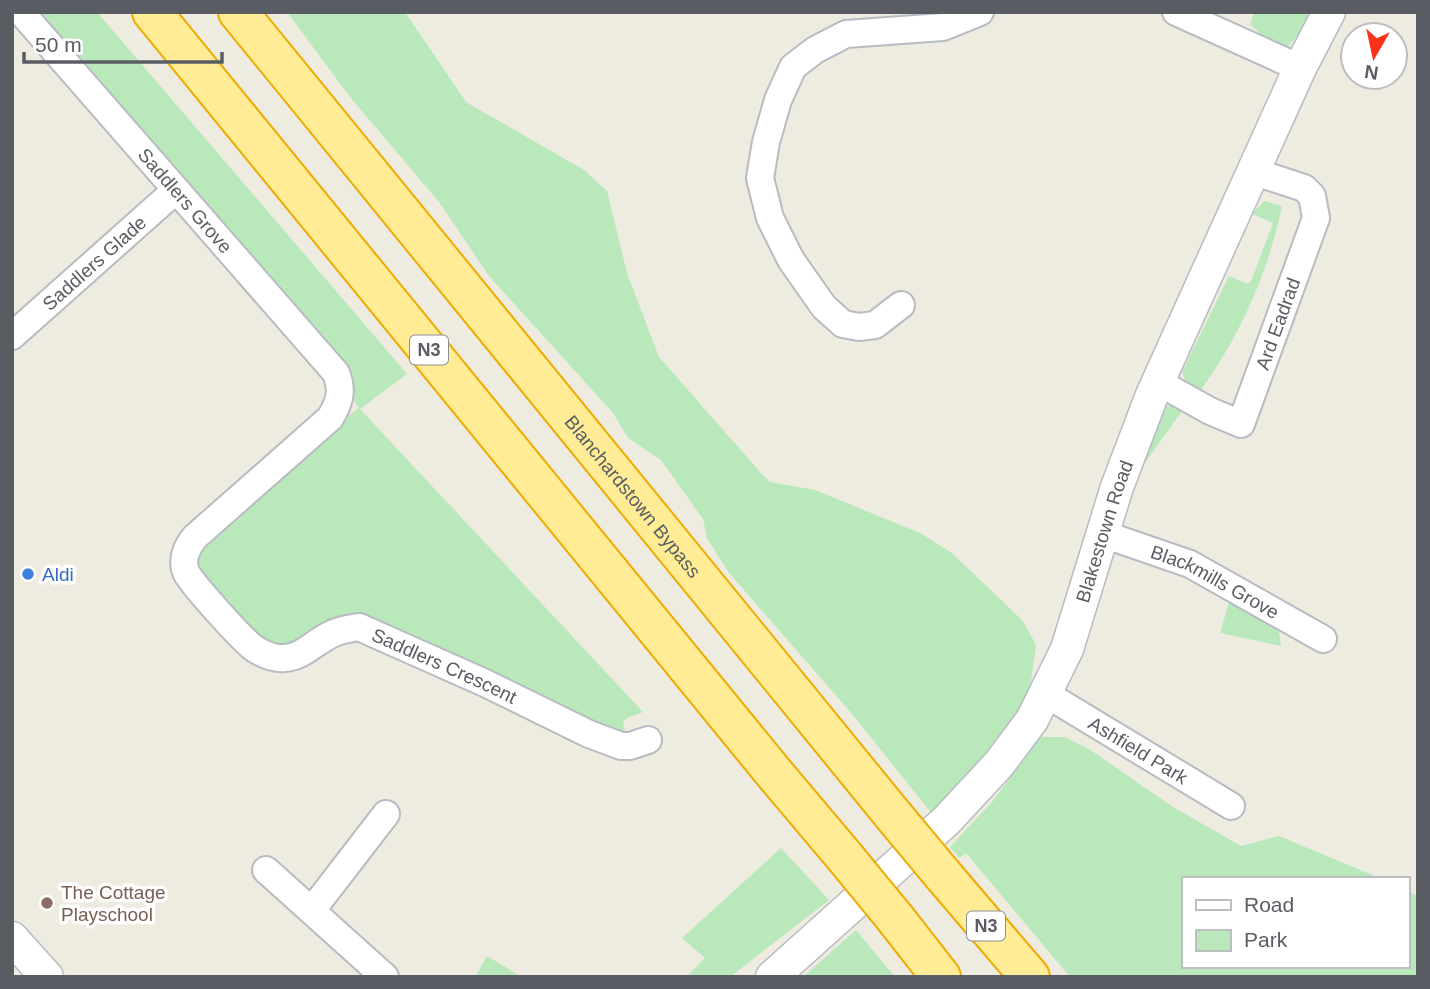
<svg xmlns="http://www.w3.org/2000/svg" width="1430" height="989" font-family="Helvetica,sans-serif">
	<style>
		.green { fill: #b9e9bb }
		.lines { fill: none; stroke-linecap: round; stroke-linejoin: round }
		.minor-casing { stroke: #b8bbc1; stroke-width: 30 }
		.tertiary-casing { stroke: #b8bbc1; stroke-width: 35 }
		.trunk-casing { stroke: #eeab00; stroke-width: 42 }
		.minor { stroke: #fff; stroke-width: 26 }
		.tertiary { stroke: #fff; stroke-width: 32 }
		.trunk { stroke: #ffec95; stroke-width: 38 }
		.trunk-bridge-casing { stroke: #eeab00; stroke-width: 42; stroke-linecap: butt }
		.trunk-bridge { stroke: #ffec95; stroke-width: 38 }
		.shop-dot { fill: #3f7fe0; stroke: #fff; stroke-width: 2.5 }
		.education-dot { fill: #8d6e63; stroke: #fff; stroke-width: 2.5 }
		.labels { text-anchor: middle; stroke-width: 7; stroke-linejoin: round; paint-order: stroke }
		.shield { fill: #fff; stroke: #8b8e92; stroke-width: 2 }
		.shield-label { font-size: 18px; font-weight: bold; fill: #595d63 }
		.street-label { font-size: 19px; fill: #595d63; stroke: #fff }
		.shop-label { font-size: 19px; fill: #366cbe; stroke: #fff; text-anchor: start }
		.education-label { font-size: 19px; fill: #785e54; stroke: #fff; text-anchor: start }
	</style>
	<rect width="100%" height="100%" fill="#eeebe0"/>
	<!-- green -->
	<g class="green">
		<polygon points="38,12 97,12 407,374 360,409 643,712 627,718 623,722 625,732 623,735 363,617 290,647 264,643 195,569 196,553 330,429 359,408 351,397 345,369 189,182"/>
		<polygon points="287,12 405,12 466,102 584,170 607,191 627,273 659,357 761,473 770,482 815,490 920,533 952,553 1023,621 1036,645 1030,688 1019,715 933,815 853,715 729,573 707,538 703,519 661,460 628,438 613,413 489,276 439,202 350,97"/>
		<polygon points="1254,12 1310,12 1300,32 1288,46 1272,45 1250,24"/>
		<path d="M 1264,201 L 1282,206 C 1268,274 1239,338 1198,394 L 1187,386 L 1182,372 L 1229,276 L 1248,284 L 1252,279 L 1273,223 L 1252,214 Z"/>
		<polygon points="1176,405 1185,407 1139,471 1161,411 1165,407"/>
		<polygon points="1230,599 1278,625 1281,646 1220,633"/>
		<polygon points="1041,737 1065,737 1089,749 1173,807 1241,846 1279,836 1382,879 1183,879 1183,966 1407,966 1407,891 1418,896 1418,977 1070,977 966,853 959,858 950,847 992,802"/>
		<polygon points="781,848 829,900 730,977 686,977 705,958 682,938"/>
		<polygon points="856,930 895,977 803,977"/>
		<polygon points="487,956 517,974 521,977 475,977"/>
	</g>
	<g class="lines">
		<!-- minor casing -->
		<g class="minor-casing">
			<g id="minor">
				<path id="s1" d="M 21,12 L 336,373 C 343,390 340,402 330,418 L 195,537 C 187,546 181,560 186,572 C 191,583 244,642 255,649 C 263,654 275,659 285,658 C 302,657 314,643 328,636 C 338,630 348,629 359,627 L 485,683 L 589,734 L 621,746 L 630,746 L 648,740"/>
				<polyline points="1176,12 1300,68"/>
				<polyline points="901,305 875,325 859,327 843,324 824,307 791,260 770,218 760,178 766,142 778,100 793,67 815,50 846,34 943,27 980,12"/>
				<path id="s2" d="M 12,336 L 176,190"/>
				<path id="s3" d="M 1158,382 L 1210,411 L 1241,424 L 1316,218 L 1312,196 L 1304,188 L 1252,171"/>
				<path id="s4" d="M 1103,534 L 1190,564 L 1323,639"/>
				<path id="s5" d="M 1046,694 L 1231,806"/>
				<polyline points="266,870 385,977"/>
				<polyline points="312,910 386,814"/>
			</g>
		</g>
		<!-- tertiary casing -->
		<g class="tertiary-casing">
			<g id="tertiary">
				<polyline points="12,938 47,977"/>
				<path id="s6" d="M 772,977 L 946,821 L 999,764 L 1032,720 L 1067,649 L 1117,487 L 1152,395 L 1300,68 L 1329,12"/>
			</g>
		</g>
		<!-- trunk casing -->
		<g class="trunk-casing">
			<g id="trunk">
				<polyline points="152,12 774,773 844,856"/>
				<path id="s7" d="M 238,12 L 893,815"/>
				<polyline points="943,875 1030,977"/>
				<polyline points="895,918 941,977"/>
			</g>
		</g>
		<!-- minor -->
		<use href="#minor" class="minor"/>
		<!-- tertiary -->
		<use href="#tertiary" class="tertiary"/>
		<!-- trunk -->
		<use href="#trunk" class="trunk"/>
		<!-- trunk-bridge casing -->
		<g class="trunk-bridge-casing">
			<g id="trunk-bridge">
				<polyline points="893,815 943,875"/>
				<polyline points="844,856 895,918"/>
			</g>
		</g>
		<!-- trunk-bridge -->
		<use href="#trunk-bridge" class="trunk-bridge"/>
	</g>
	<!-- markers -->
	<circle class="shop-dot" cx="28" cy="574" r="7"/>
	<circle class="education-dot" cx="47" cy="903" r="7"/>
	<g class="labels">
		<!-- shield labels -->
		<g class="shield">
			<rect x="410" y="335.5" width="38" height="29" rx="5"/>
			<rect x="967" y="911.5" width="38" height="29" rx="5"/>
		</g>
		<g class="shield-label">
			<text x="429" y="356">N3</text>
			<text x="986" y="932">N3</text>
		</g>
		<!-- street labels -->
		<g class="street-label">
			<text dy="7" stroke="none"><textPath href="#s1" startOffset="250">Saddlers Grove</textPath></text>
			<text dy="7" stroke="none"><textPath href="#s2" startOffset="110">Saddlers Glade</textPath></text>
			<text dy="7" stroke="none"><textPath href="#s3" startOffset="200">Ard Eadrad</textPath></text>
			<text dy="7" stroke="none"><textPath href="#s7" startOffset="625">Blanchardstown Bypass</textPath></text>
			<text dy="7" stroke="none"><textPath href="#s6" startOffset="569">Blakestown Road</textPath></text>
			<text dy="7" stroke="none"><textPath href="#s4" startOffset="122">Blackmills Grove</textPath></text>
			<text dy="7" stroke="none"><textPath href="#s1" startOffset="1055">Saddlers Crescent</textPath></text>
			<text dy="7" stroke="none"><textPath href="#s5" startOffset="108">Ashfield Park</textPath></text>
		</g>
		<!-- shop labels -->
		<g class="shop-label">
			<text x="42" y="581">Aldi</text>
		</g>
		<!-- education labels -->
		<g class="education-label">
			<text x="61" y="899">The Cottage<tspan x="61" dy="22">Playschool</tspan></text>
		</g>
	</g>
	<!-- border -->
	<rect width="1430" height="989" fill="none" stroke="#595d63" stroke-width="28"/>
	<!-- legend -->
	<rect x="1182" y="877" width="228" height="91" fill="#ffffff" stroke="#bdbec1" stroke-width="2"/>
	<rect x="1196" y="900" width="35" height="10" fill="#ffffff" stroke="#bdbec1" stroke-width="2"/>
	<text x="1244" y="912" font-size="21" fill="#595d63">Road</text>
	<rect x="1196" y="930" width="35" height="21" fill="#b9e9bb" stroke="#bdbec1" stroke-width="2"/>
	<text x="1244" y="947" font-size="21" fill="#595d63">Park</text>
	<!-- north arrow -->
	<g transform="translate(1374 56) rotate(189)"><circle r="33" fill="#ffffff" stroke="#bdbec1" stroke-width="2"/>
	<path d="M0-5L12 26L0 18L-12 26Z" fill="#fb3218"/>
	<text y="-10" font-size="19" font-weight="bold" text-anchor="middle" fill="#595d63">N</text>
	</g>
	<!-- scale -->
	<path d="M24 52v10h198v-10" fill="none" stroke="#595d63" stroke-width="3.5"/>
	<text x="35" y="52" font-size="21" fill="#595d63" stroke="#ffffff" stroke-width="5" paint-order="stroke">50 m</text>
</svg>
